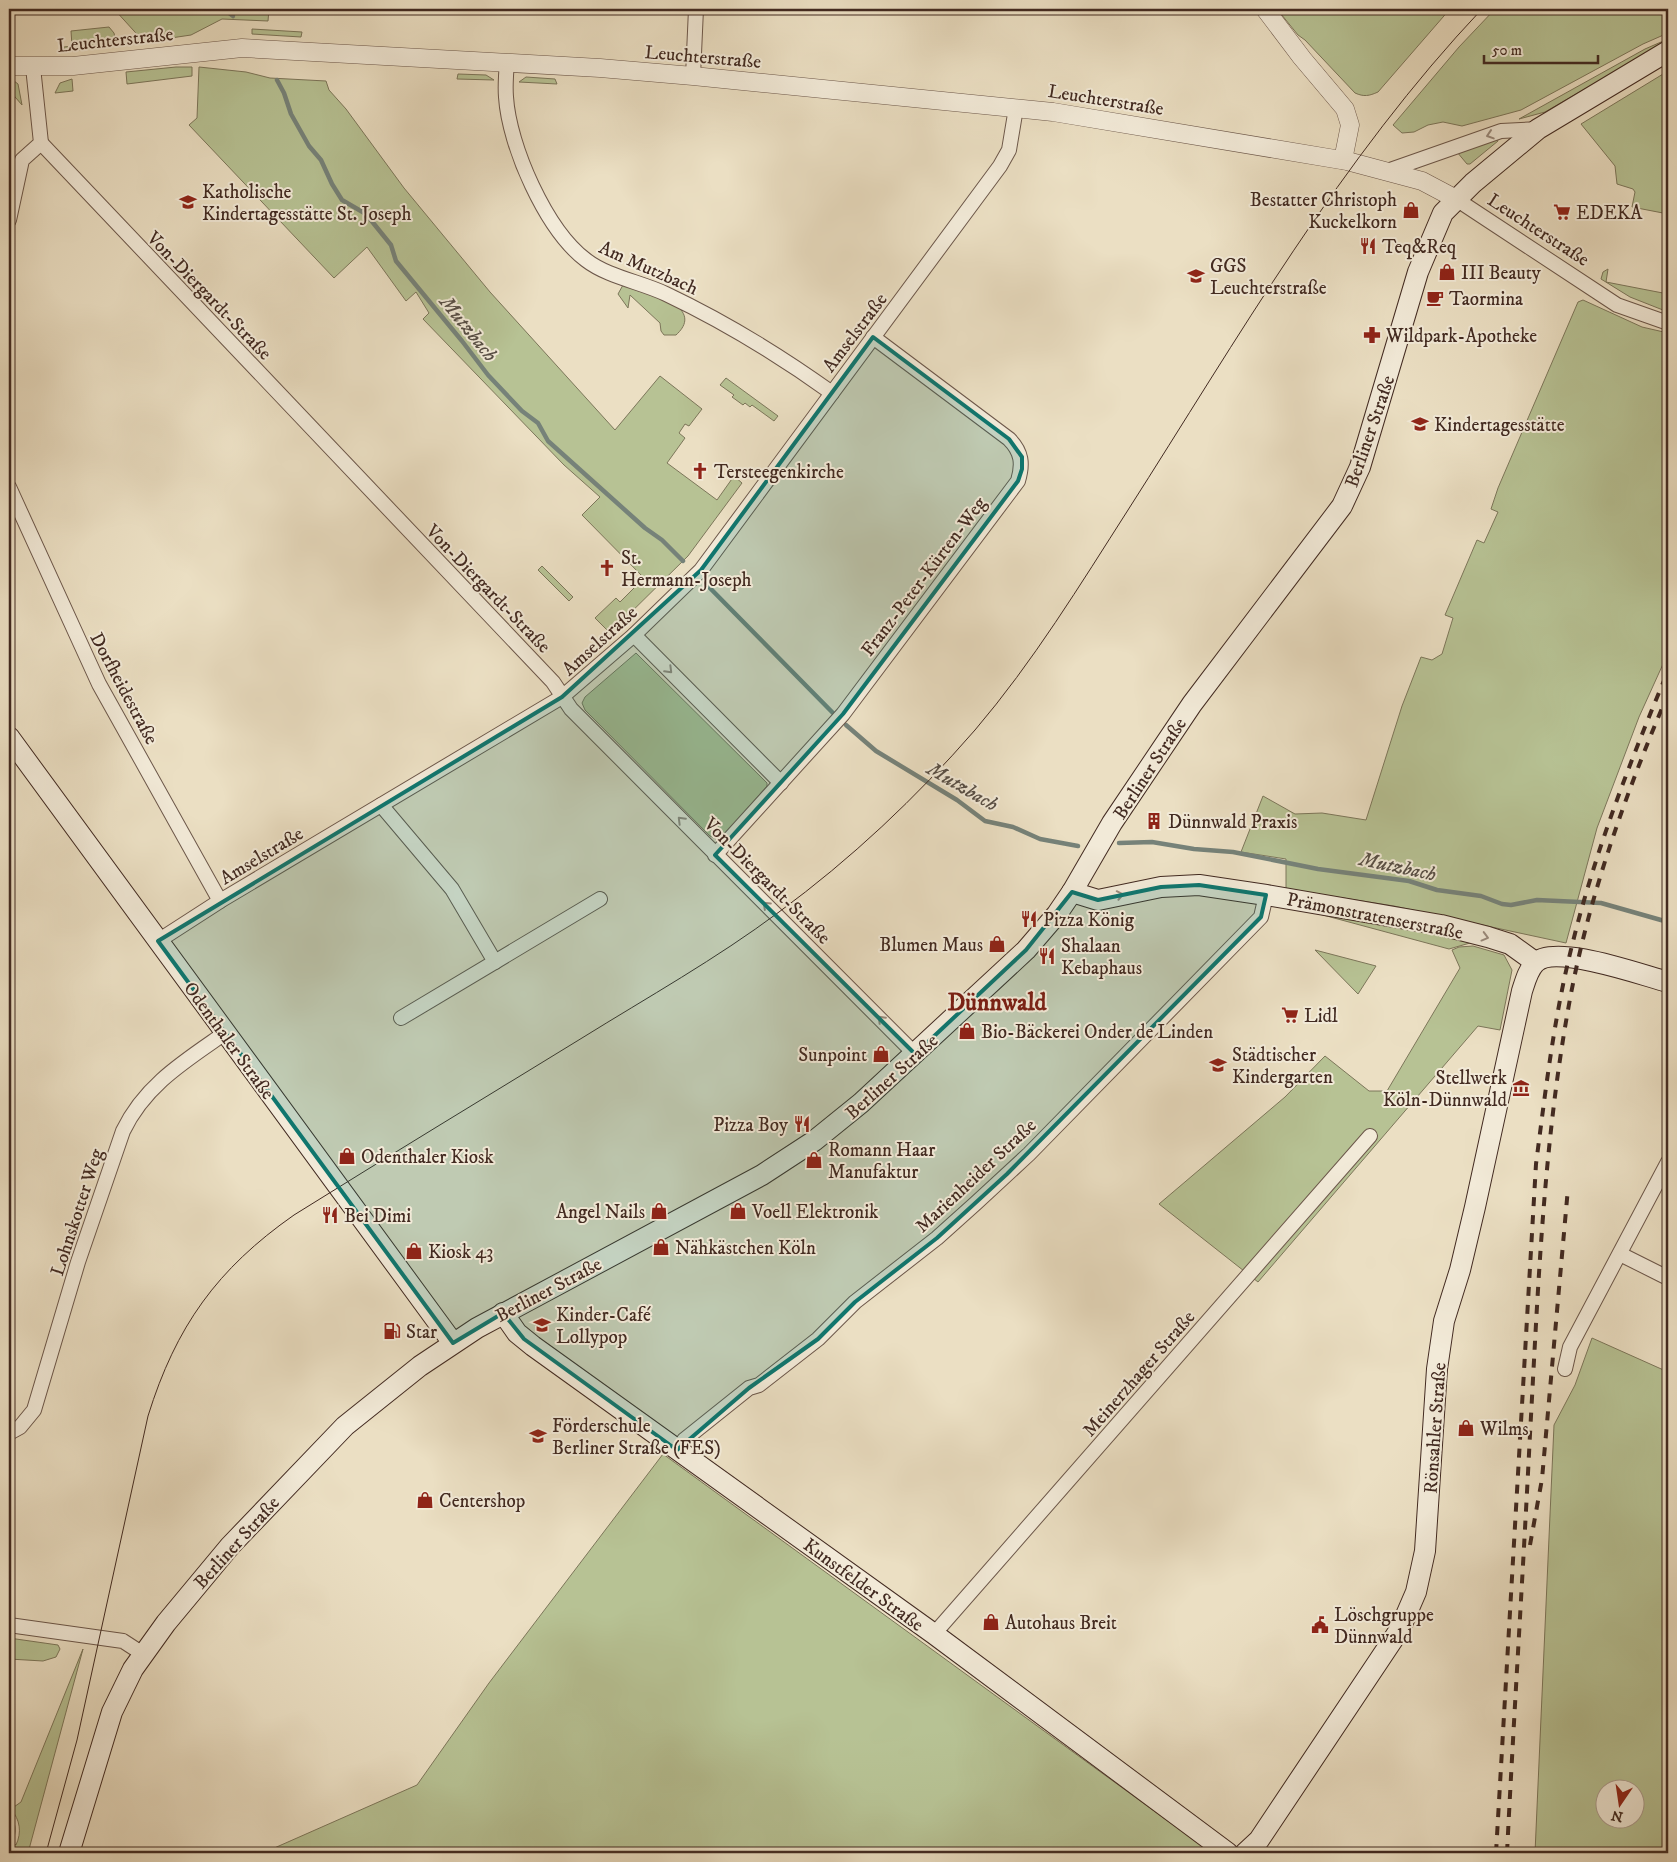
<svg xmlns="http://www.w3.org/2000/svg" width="1677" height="1862" font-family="'IM FELL DW Pica',serif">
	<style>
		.green { fill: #b7c294; stroke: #7c765a; fill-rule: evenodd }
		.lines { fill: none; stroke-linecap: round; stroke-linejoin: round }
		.stream { stroke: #768279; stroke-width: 4.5 }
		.minor-casing { stroke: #6c574a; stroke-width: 16 }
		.tertiary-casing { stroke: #6c574a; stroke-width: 19 }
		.secondary-casing { stroke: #422a21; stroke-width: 22 }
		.minor { stroke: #f2ead8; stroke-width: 14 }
		.tertiary { stroke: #f2ead8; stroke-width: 18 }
		.secondary { stroke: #f2ead8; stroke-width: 20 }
		.tram { stroke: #422a21; stroke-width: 1 }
		.rail { stroke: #422a21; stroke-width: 4; stroke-dasharray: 9 9; stroke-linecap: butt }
		.oneway { stroke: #9a8a7c }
		.marked { fill: #0f766e; fill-opacity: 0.2; stroke: #0f766e; stroke-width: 4; stroke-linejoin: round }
		.labels { text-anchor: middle; stroke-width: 4; stroke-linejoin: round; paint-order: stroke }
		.street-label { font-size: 19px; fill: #422a21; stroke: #f2ead8 }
		.poi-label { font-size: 19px; fill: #422a21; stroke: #f2ead8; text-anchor: start }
		.water-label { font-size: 20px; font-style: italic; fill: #584f46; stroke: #f2ead8 }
		.district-label { font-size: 24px; font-weight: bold; fill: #7a1f14; stroke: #f2ead8 }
	</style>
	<rect width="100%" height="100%" fill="#ebdfc3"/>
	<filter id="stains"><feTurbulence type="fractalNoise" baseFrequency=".004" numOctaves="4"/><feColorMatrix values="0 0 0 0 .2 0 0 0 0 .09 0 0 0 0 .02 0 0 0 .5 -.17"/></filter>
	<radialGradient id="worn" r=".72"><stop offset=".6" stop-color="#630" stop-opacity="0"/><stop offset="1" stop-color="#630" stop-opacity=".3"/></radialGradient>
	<!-- green -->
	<g class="green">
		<polygon points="114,9 269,9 268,21 222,19 191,35 144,42"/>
		<path d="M 1277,9 L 1450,9 L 1378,92 C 1369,96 1364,97 1355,93 L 1305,40 L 1298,35 Z"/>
		<polygon points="1495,9 1668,9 1668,33 1643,44 1521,110 1462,126 1443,122 1428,125 1414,132 1402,133 1393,125 1459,47"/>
		<polygon points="109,27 114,33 115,38 108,46 65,52 64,47 72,46 71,31"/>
		<polygon points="252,29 302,32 301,37 252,34"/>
		<polygon points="1668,39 1668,41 1545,112 1519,119 1645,49"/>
		<polygon points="176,67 192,67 192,76 127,84 126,72"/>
		<polygon points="199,67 246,72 270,78 326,81 329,90 346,109 404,188 490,292 615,430 660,376 702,409 689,426 685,424 679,433 685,438 667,463 717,500 734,476 742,483 688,556 610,633 595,618 616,598 620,602 644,578 582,515 600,497 564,465 423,319 429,313 416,292 406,301 367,247 334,278 189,125 197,118"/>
		<polygon points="1668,71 1668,214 1632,207 1635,192 1633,189 1617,184 1615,166 1581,124"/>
		<polygon points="458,74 486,75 494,80 457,79"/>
		<polygon points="9,77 18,84 22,105 9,90"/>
		<polygon points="526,77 555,79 557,84 519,82"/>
		<polygon points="72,79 73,91 55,93 60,83"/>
		<polygon points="1497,139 1498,141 1470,164 1467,164 1457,152"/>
		<polygon points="1608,269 1606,282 1668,294 1668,312 1630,297 1601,279 1603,272"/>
		<path d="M 623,285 L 629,285 L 677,306 C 689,316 686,326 676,335 L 664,335 L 661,331 L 660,323 L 630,295 L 628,308 L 618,294 Z"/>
		<polygon points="1583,300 1642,327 1668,333 1668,653 1639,717 1597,828 1566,943 1394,906 1286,889 1286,859 1241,852 1263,796 1295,814 1322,813 1366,820 1402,706 1421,657 1432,660 1442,654 1453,618 1445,615 1477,540 1484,543 1498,512 1491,509 1498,488 1578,302"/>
		<polygon points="726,378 778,416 774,421 752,405 750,407 745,403 743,405 732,397 734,395 720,385"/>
		<polygon points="542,566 573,597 569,601 538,570"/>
		<polygon points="636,653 767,783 767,786 722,837 716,839 710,836 585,710 582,703 585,697"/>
		<polygon points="1297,908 1477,941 1449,949"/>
		<polygon points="1473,946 1504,955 1512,970 1500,1030 1478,1026 1258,1282 1159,1204 1285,1097 1325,1056 1369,1091 1387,1091 1460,968 1452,950 1459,947"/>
		<polygon points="1315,950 1376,966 1358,994"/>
		<path d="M 1592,1338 L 1668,1372 L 1668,1853 L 1535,1853 L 1554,1425 L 1575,1385 ZM 1604,1790 L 1634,1790 L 1634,1820 L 1604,1820 Z"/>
		<polygon points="663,1454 1212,1853 263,1853 417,1785 489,1683"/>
		<polygon points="9,1638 58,1645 60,1649 56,1657 43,1661 9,1659"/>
		<path d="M 83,1649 L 28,1853 L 9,1853 L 9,1813 C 16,1822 17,1832 12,1842 L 16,1845 C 22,1832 20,1820 11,1809 L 21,1802 Z"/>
	</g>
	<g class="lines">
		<!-- stream -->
		<g class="stream">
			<polyline points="224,9 233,16"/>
			<polyline points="277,80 284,93 291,114 309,146 321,160 332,184 342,200 366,214 391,245 396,261 462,341 488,375 522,411 538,423 548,441 645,528 662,540 683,561"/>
			<polyline points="706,584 833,713"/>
			<polyline points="846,725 876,751 957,800 985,821 1013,827 1040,839 1078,846"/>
			<polyline points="1119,843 1152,842 1194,849 1233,852 1318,869 1409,881 1437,890 1481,896 1502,904 1511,905 1537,900 1601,903 1668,922"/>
		</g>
		<!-- minor casing -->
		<g class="minor-casing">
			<g id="minor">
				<path d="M 507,62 C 506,74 505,85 506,97 C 509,146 546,230 586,260 C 608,277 641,282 666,294 C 725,322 779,355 832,393"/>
				<polyline points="693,76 696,9"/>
				<polyline points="41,143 553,682 571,709 915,1054"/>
				<polyline points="1387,171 1501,131 1538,129"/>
				<polyline points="1456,199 1617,305 1668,323"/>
				<polyline points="9,220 22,160 41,143 33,67"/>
				<polyline points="9,487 99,684 220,901"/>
				<polyline points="634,635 781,783"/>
				<polyline points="381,805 452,889 495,962"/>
				<path d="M 715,855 L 843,714 L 1018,481 C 1023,464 1022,452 1009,439 L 873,337"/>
				<polyline points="158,941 220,901 562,697 634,635 701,570 1000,166 1009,150 1016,108"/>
				<polyline points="401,1018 600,899"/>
				<polyline points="1620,1254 1668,1278"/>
				<polyline points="1565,1369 1570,1347 1668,1162"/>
				<path d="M 9,1433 L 20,1427 L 34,1410 L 78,1262 L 123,1131 C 145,1085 185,1061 225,1033"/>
				<polyline points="677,1450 684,1440 749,1388 759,1385 818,1339 855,1302 937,1238 976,1203 1029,1154 1261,917 1266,895"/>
				<polyline points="9,1625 123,1641 143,1654"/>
				<polyline points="934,1634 1370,1136"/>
			</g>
		</g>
		<!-- tertiary casing -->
		<g class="tertiary-casing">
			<g id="tertiary">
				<polyline points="1265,9 1302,58 1345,109 1350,125 1343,160"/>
				<polyline points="9,66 73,66 242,48 600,68 693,76 1053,112 1347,161 1422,181 1456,199"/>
			</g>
		</g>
		<!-- secondary casing -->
		<g class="secondary-casing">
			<g id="secondary">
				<polyline points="9,737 453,1343"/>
				<polyline points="1072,892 1098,900 1161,887 1199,885 1266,895 1441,925 1488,937 1510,944 1535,962"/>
				<polyline points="503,1313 517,1333 533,1346 934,1634 1228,1853"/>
				<polyline points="69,1853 112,1712 133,1669 166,1623 230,1546 345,1426 420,1366 477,1328 762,1175 814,1141 861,1103 1026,950 1057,914 1072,892 1112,823 1192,704 1342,506 1360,467 1418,272 1443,213 1473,183 1538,129 1668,51"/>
				<path d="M 1245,1853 L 1259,1840 L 1400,1629 L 1416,1592 L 1425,1551 L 1437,1369 L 1444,1321 L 1460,1270 L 1475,1207 L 1522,991 C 1525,982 1528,970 1535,963 C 1554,943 1641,975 1668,982"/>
			</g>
		</g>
		<!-- minor -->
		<use href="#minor" class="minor"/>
		<!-- tertiary -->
		<use href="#tertiary" class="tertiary"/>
		<!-- secondary -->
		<use href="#secondary" class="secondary"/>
		<!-- tram -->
		<path class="tram" d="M 46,1853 L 77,1740 L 148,1416 C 176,1326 217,1269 294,1215 C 390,1155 486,1097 582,1038 C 648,997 716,959 779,912 C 851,859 916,798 975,730 C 1033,662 1080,585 1128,510 C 1238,338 1341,158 1482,9"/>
		<!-- rail -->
		<g class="rail">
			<polyline points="1530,1545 1542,1479 1568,1188"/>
			<path d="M 1496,1853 L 1536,1164 C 1545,1095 1553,1025 1569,958 C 1592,859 1629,764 1668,671"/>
			<path d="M 1507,1853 C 1514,1713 1523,1574 1530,1434 C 1538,1292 1543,1150 1568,1010 C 1587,901 1625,795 1668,694"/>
		</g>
	</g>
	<!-- one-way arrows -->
	<defs><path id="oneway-chevron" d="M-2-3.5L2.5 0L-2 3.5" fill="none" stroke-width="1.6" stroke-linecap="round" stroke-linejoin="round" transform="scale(1.25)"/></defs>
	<g class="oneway">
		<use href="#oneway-chevron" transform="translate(1490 135) rotate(162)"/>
		<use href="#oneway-chevron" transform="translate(669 670) rotate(45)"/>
		<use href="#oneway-chevron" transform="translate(681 820) rotate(-135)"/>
		<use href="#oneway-chevron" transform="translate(1120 895) rotate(-11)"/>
		<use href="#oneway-chevron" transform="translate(766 905) rotate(-137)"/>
		<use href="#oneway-chevron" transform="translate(1485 937) rotate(15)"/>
		<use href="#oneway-chevron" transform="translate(881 1019) rotate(-135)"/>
	</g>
	<!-- marked area -->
	<path class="marked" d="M 873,337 L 1009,439 L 1022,457 L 1022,469 L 1018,481 L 843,714 L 715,855 L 915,1054 L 1026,950 L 1072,892 L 1098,900 L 1161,887 L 1199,885 L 1266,895 L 1261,917 L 1007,1174 L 937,1238 L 855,1302 L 818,1339 L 749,1388 L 677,1450 L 524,1339 L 503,1313 L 453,1343 L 158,941 L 562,697 L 701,570 Z"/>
	<!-- icons -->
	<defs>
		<g id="school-bare" transform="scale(1.35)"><path d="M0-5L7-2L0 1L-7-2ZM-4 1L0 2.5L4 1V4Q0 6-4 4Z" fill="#8f2418" stroke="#f2ead8" stroke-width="2.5" paint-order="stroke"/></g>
		<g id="shop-bare" transform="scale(1.35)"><path d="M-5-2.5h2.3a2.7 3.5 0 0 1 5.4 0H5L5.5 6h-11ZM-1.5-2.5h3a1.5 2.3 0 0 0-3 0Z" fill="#8f2418" stroke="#f2ead8" stroke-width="2.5" paint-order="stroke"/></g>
		<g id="supermarket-bare" transform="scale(1.35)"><path d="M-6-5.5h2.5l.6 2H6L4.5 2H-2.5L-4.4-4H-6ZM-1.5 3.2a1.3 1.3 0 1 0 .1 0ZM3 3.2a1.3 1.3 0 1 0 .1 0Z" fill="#8f2418" stroke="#f2ead8" stroke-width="2.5" paint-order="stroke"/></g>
		<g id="restaurant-bare" transform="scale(1.35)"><path d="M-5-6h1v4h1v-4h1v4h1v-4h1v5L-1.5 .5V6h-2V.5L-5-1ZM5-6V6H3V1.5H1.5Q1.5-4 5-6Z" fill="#8f2418" stroke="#f2ead8" stroke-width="2.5" paint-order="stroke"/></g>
		<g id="cafe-bare" transform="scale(1.35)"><path d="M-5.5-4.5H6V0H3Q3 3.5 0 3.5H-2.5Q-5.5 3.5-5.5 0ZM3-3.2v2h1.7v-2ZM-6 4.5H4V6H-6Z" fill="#8f2418" stroke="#f2ead8" stroke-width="2.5" paint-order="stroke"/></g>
		<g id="pharmacy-bare" transform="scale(1.35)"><path d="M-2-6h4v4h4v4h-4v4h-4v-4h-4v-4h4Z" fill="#8f2418" stroke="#f2ead8" stroke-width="2.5" paint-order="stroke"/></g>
		<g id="church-bare" transform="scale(1.35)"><path d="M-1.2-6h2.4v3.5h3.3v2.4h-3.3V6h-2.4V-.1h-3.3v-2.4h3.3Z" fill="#8f2418" stroke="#f2ead8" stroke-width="2.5" paint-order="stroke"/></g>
		<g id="building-bare" transform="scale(1.35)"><path d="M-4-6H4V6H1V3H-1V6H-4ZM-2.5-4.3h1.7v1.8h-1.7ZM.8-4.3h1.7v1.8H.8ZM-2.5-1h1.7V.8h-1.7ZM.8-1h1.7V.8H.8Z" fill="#8f2418" stroke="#f2ead8" stroke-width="2.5" paint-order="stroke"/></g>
		<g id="museum-bare" transform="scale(1.35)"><path d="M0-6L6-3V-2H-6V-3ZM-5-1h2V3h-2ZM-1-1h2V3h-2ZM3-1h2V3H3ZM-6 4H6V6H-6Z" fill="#8f2418" stroke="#f2ead8" stroke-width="2.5" paint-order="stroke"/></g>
		<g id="fuel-bare" transform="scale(1.35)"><path d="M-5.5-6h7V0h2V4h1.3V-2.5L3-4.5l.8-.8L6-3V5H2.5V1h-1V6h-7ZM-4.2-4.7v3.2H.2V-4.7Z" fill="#8f2418" stroke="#f2ead8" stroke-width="2.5" paint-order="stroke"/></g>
		<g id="civic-bare" transform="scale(1.35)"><path d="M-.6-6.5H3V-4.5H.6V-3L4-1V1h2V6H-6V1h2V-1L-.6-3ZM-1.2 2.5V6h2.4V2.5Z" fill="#8f2418" stroke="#f2ead8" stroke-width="2.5" paint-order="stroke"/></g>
	</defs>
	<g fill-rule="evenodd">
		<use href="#school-bare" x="188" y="202"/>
		<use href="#shop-bare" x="1411" y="210"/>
		<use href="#supermarket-bare" x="1562" y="212"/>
		<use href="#restaurant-bare" x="1368" y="246"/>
		<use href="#shop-bare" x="1447" y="272"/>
		<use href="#school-bare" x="1196" y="276"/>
		<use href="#cafe-bare" x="1435" y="298"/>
		<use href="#pharmacy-bare" x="1372" y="335"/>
		<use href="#school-bare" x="1420" y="424"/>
		<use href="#church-bare" x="700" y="471"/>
		<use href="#church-bare" x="607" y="568"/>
		<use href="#building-bare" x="1154" y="821"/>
		<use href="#restaurant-bare" x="1029" y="919"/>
		<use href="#shop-bare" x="997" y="944"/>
		<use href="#restaurant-bare" x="1047" y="956"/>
		<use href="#supermarket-bare" x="1290" y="1015"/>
		<use href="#shop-bare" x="967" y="1031"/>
		<use href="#shop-bare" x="881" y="1054"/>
		<use href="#school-bare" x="1218" y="1065"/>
		<use href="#museum-bare" x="1521" y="1088"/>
		<use href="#restaurant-bare" x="802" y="1124"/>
		<use href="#shop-bare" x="347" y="1156"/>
		<use href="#shop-bare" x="814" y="1160"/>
		<use href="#shop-bare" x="659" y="1211"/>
		<use href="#shop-bare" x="738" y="1211"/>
		<use href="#restaurant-bare" x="330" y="1215"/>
		<use href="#shop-bare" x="661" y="1247"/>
		<use href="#shop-bare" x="414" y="1251"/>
		<use href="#school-bare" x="542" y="1325"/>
		<use href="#fuel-bare" x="392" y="1331"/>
		<use href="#shop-bare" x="1466" y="1428"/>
		<use href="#school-bare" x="538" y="1436"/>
		<use href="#shop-bare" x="425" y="1500"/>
		<use href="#shop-bare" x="991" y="1622"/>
		<use href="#civic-bare" x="1320" y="1625"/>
	</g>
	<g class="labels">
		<!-- street labels -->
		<g class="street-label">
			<text transform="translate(115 39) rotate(-6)" y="7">Leuchterstraße</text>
			<text transform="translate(703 56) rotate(5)" y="7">Leuchterstraße</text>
			<text transform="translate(1106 99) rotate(9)" y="7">Leuchterstraße</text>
			<text transform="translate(1539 229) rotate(33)" y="7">Leuchterstraße</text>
			<text transform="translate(649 267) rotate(24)" y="7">Am Mutzbach</text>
			<text transform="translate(210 295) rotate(46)" y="7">Von-Diergardt-Straße</text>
			<text transform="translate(854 332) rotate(-53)" y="7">Amselstraße</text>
			<text transform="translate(1369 431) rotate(-71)" y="7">Berliner Straße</text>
			<text transform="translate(923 576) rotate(-53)" y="7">Franz-Peter-Kürten-Weg</text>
			<text transform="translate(489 588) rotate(46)" y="7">Von-Diergardt-Straße</text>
			<text transform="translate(599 640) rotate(-42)" y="7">Amselstraße</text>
			<text transform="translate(125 688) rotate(62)" y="7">Dorfheidestraße</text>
			<text transform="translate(1149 768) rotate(-57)" y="7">Berliner Straße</text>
			<text transform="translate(261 855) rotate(-31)" y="7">Amselstraße</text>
			<text transform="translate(768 880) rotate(45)" y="7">Von-Diergardt-Straße</text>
			<text transform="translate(1375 915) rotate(11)" y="7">Prämonstratenserstraße</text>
			<text transform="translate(230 1040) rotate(54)" y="7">Odenthaler Straße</text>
			<text transform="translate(891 1076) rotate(-42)" y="7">Berliner Straße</text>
			<text transform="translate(975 1175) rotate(-43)" y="7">Marienheider Straße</text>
			<text transform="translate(76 1212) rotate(-72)" y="7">Lohnskotter Weg</text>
			<text transform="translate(548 1289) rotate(-28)" y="7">Berliner Straße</text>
			<text transform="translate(1138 1373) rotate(-49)" y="7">Meinerzhager Straße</text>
			<text transform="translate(1434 1428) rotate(-86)" y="7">Rönsahler Straße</text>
			<text transform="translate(236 1542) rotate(-48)" y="7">Berliner Straße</text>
			<text transform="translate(864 1584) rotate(36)" y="7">Kunstfelder Straße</text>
		</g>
		<!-- poi labels -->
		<g class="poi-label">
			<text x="202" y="198">Katholische<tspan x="202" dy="22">Kindertagesstätte St. Joseph</tspan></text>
			<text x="1397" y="206" text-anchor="end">Bestatter Christoph<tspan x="1397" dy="22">Kuckelkorn</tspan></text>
			<text x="1576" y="219">EDEKA</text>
			<text x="1382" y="253">Teq&amp;Req</text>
			<text x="1210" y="272">GGS<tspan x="1210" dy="22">Leuchterstraße</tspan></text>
			<text x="1461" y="279">III Beauty</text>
			<text x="1449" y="305">Taormina</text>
			<text x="1386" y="342">Wildpark-Apotheke</text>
			<text x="1434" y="431">Kindertagesstätte</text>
			<text x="714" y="478">Tersteegenkirche</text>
			<text x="621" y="564">St.<tspan x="621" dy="22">Hermann-Joseph</tspan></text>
			<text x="1168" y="828">Dünnwald Praxis</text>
			<text x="1043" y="926">Pizza König</text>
			<text x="983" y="951" text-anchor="end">Blumen Maus</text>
			<text x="1061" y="952">Shalaan<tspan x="1061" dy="22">Kebaphaus</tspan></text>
			<text x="1304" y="1022">Lidl</text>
			<text x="981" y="1038">Bio-Bäckerei Onder de Linden</text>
			<text x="867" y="1061" text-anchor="end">Sunpoint</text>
			<text x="1232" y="1061">Städtischer<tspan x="1232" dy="22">Kindergarten</tspan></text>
			<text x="1507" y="1084" text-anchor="end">Stellwerk<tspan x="1507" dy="22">Köln-Dünnwald</tspan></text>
			<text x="788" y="1131" text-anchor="end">Pizza Boy</text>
			<text x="828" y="1156">Romann Haar<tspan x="828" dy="22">Manufaktur</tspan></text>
			<text x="361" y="1163">Odenthaler Kiosk</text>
			<text x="645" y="1218" text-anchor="end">Angel Nails</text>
			<text x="752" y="1218">Voell Elektronik</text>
			<text x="344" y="1222">Bei Dimi</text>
			<text x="675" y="1254">Nähkästchen Köln</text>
			<text x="428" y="1258">Kiosk 43</text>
			<text x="556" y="1321">Kinder-Café<tspan x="556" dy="22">Lollypop</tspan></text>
			<text x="406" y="1338">Star</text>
			<text x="552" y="1432">Förderschule<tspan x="552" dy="22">Berliner Straße (FES)</tspan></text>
			<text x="1480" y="1435">Wilms</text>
			<text x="439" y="1507">Centershop</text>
			<text x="1334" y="1621">Löschgruppe<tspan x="1334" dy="22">Dünnwald</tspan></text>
			<text x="1005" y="1629">Autohaus Breit</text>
		</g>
		<!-- water labels -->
		<g class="water-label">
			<text transform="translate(469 328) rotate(51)" y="7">Mutzbach</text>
			<text transform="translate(963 786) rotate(30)" y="7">Mutzbach</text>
			<text transform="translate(1398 866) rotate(12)" y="7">Mutzbach</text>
		</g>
		<!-- district labels -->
		<g class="district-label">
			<text x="997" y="1010">Dünnwald</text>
		</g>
	</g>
	<!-- margin -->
	<rect width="1677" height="1862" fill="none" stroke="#ebdfc3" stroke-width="30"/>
	<rect x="10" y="10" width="1657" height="1842" fill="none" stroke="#422a21" stroke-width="2.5"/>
	<rect x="15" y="15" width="1647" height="1832" fill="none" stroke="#422a21"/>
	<!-- north arrow -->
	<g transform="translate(1620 1804) rotate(193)"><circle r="24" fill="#f2ead8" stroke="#ac9d8f"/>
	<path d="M0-4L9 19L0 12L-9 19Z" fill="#8f2418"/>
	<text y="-8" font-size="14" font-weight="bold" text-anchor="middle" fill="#422a21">N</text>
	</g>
	<!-- scale -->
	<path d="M1484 55v8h114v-8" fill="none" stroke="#422a21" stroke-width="2.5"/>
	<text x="1492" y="55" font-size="15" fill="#422a21" stroke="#f2ead8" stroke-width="4" paint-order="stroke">50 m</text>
	<rect width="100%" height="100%" filter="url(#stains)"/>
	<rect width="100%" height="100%" fill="url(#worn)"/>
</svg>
